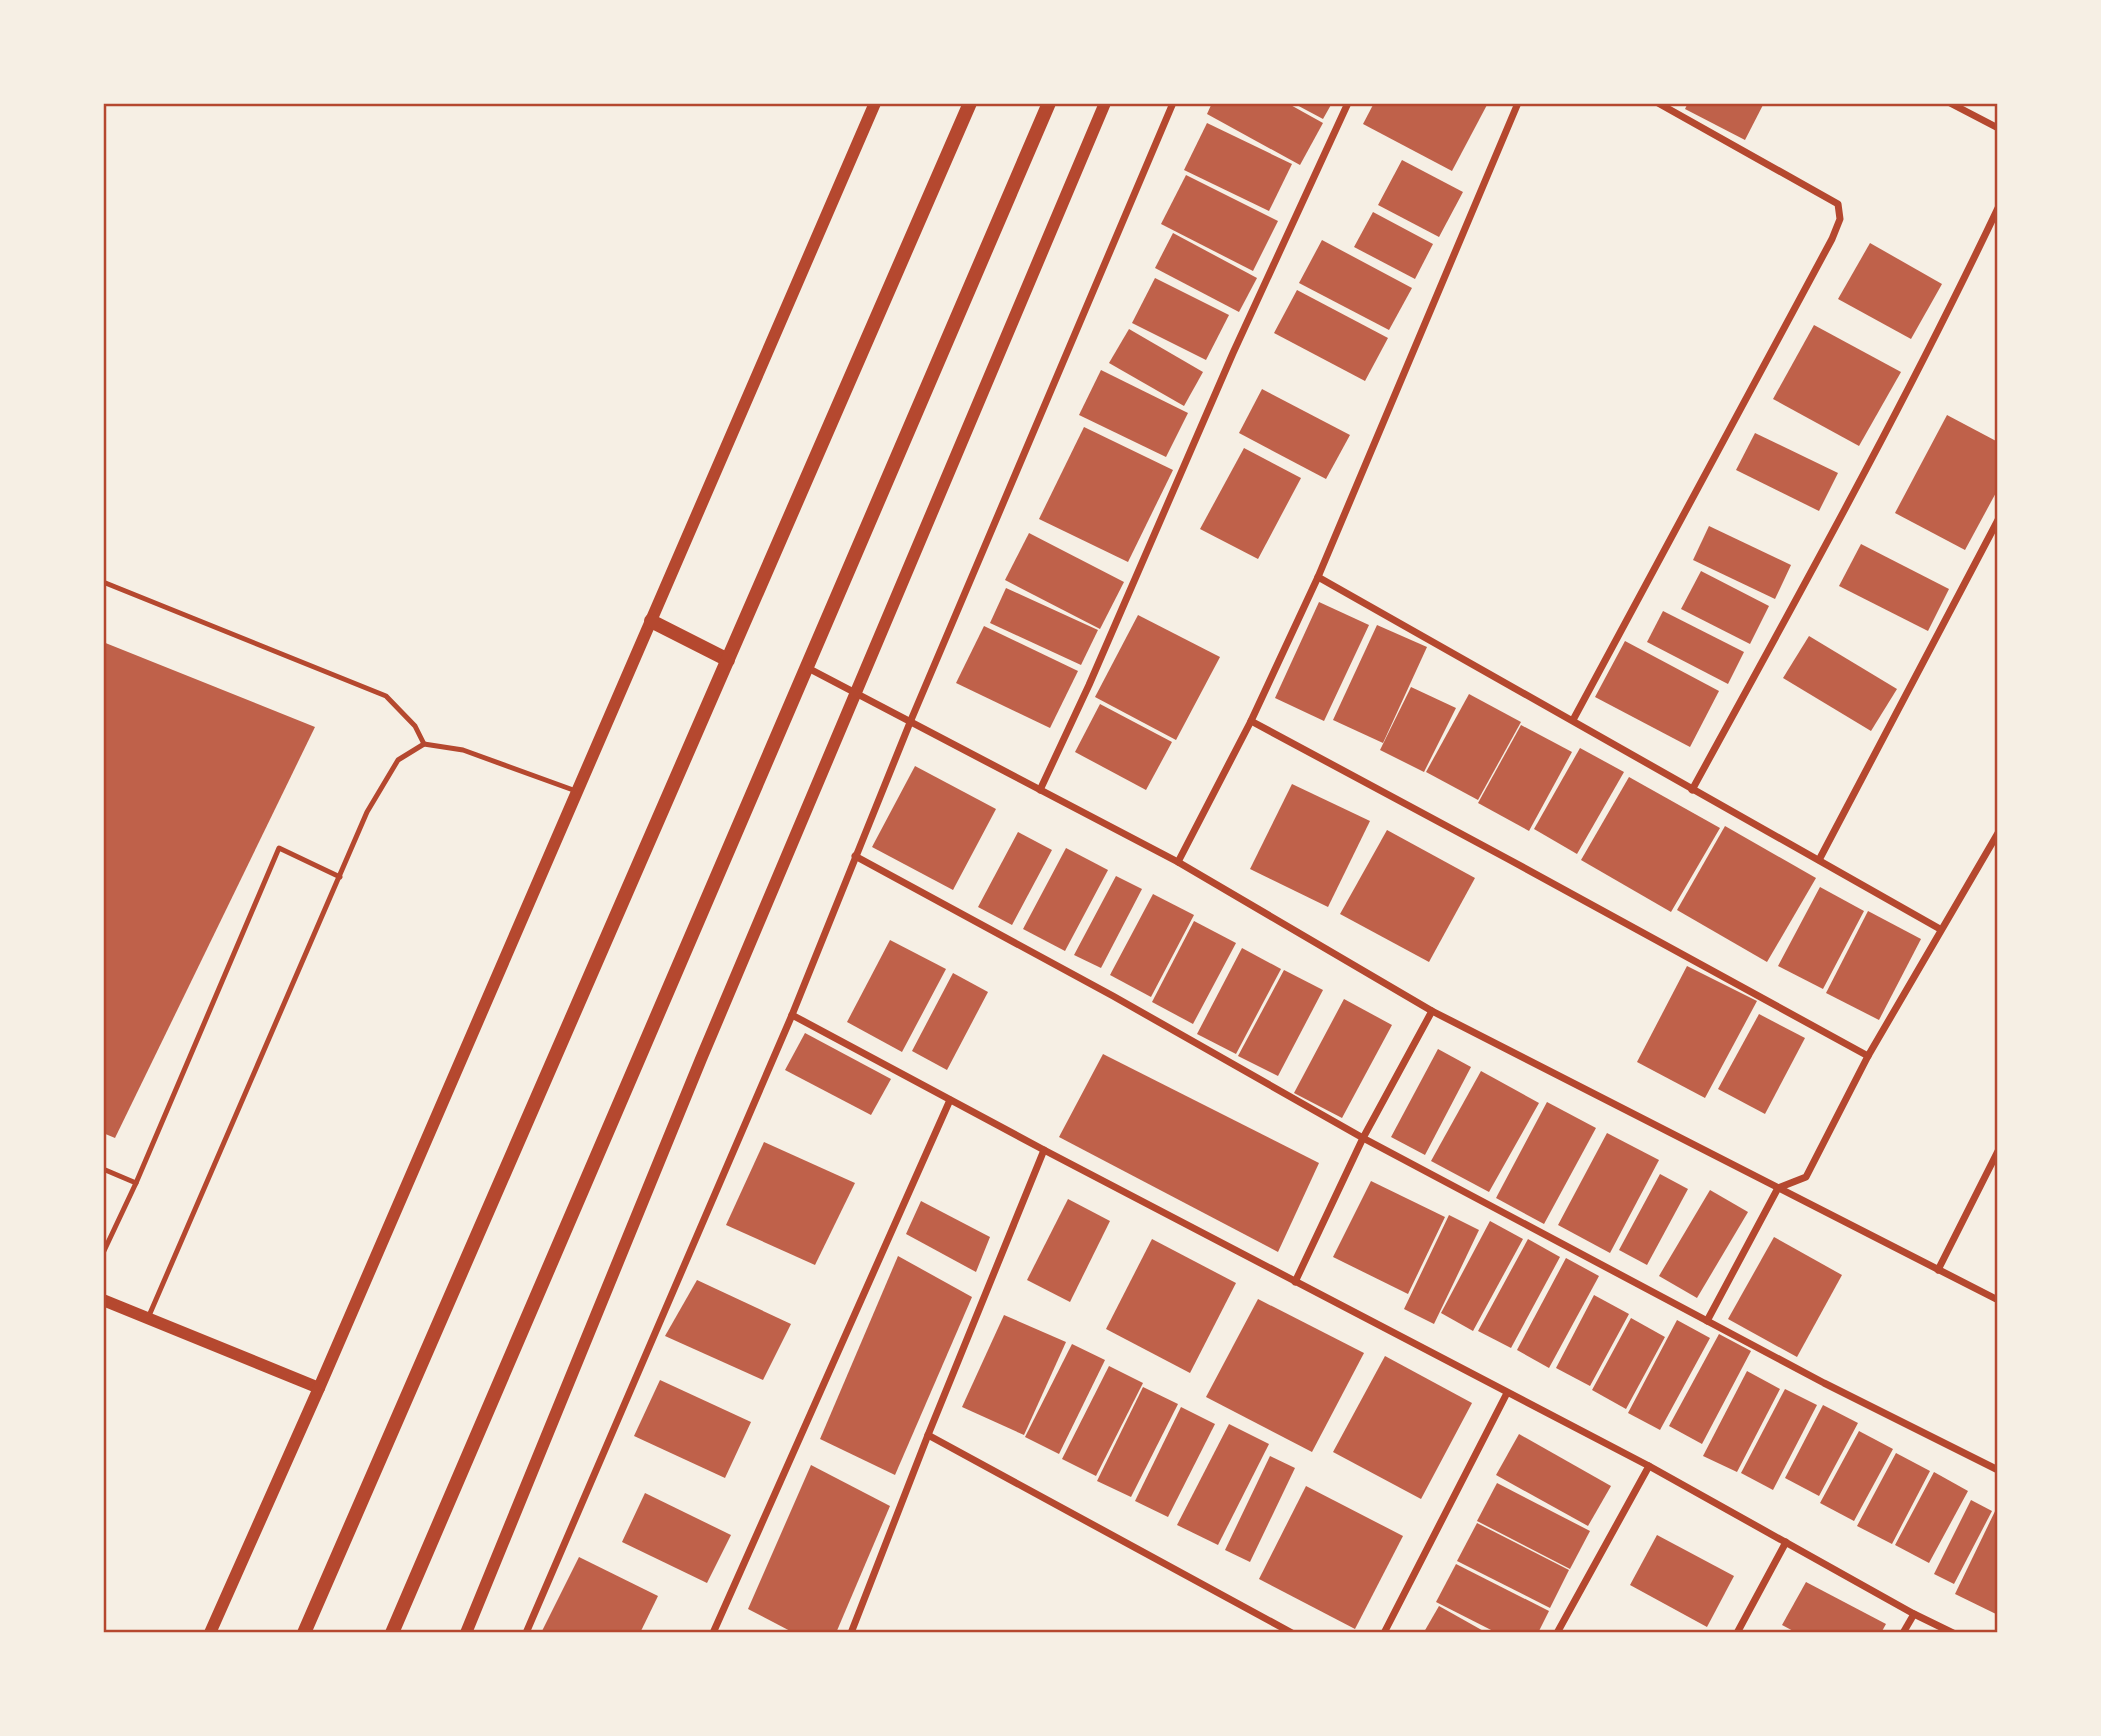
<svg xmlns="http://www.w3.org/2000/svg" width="2101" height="1736" font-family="Cabin,sans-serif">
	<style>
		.building { fill: #bf614a }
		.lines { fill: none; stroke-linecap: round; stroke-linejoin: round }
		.service { stroke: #b5482f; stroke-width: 5 }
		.minor { stroke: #b5482f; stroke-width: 7 }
		.tertiary { stroke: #b5482f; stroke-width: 12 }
		.secondary { stroke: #b5482f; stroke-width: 14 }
		.neatline { fill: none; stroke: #b5482f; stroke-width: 2.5 }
	</style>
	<rect width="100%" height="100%" fill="#f6efe4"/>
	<!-- building -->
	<g class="building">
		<polygon points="1212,103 1287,103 1323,123 1300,165 1207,114"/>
		<polygon points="1293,103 1332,103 1323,119"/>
		<polygon points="1374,103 1488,103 1452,171 1363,124"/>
		<polygon points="1688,103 1764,103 1745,140 1685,109"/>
		<polygon points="1207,123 1292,164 1269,211 1184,170"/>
		<polygon points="1402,160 1463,192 1439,237 1378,205"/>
		<polygon points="1186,175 1278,221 1253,271 1161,224"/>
		<polygon points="1373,212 1433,244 1415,279 1354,247"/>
		<polygon points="1173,233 1257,278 1239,312 1155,268"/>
		<polygon points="1322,240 1412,288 1389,330 1299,283"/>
		<polygon points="1870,243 1942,284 1911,339 1838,299"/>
		<polygon points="1155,278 1229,315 1206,360 1132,323"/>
		<polygon points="1297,290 1388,338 1365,381 1274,333"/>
		<polygon points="1814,325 1901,372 1859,446 1773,399"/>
		<polygon points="1129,329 1203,372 1184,406 1109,363"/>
		<polygon points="1101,370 1188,413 1166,457 1079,415"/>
		<polygon points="1262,389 1350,435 1326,479 1239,433"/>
		<polygon points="1947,415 1998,442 1998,489 1965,550 1895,513"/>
		<polygon points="1084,427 1173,470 1128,562 1039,519"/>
		<polygon points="1755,433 1838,473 1819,511 1736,470"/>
		<polygon points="1244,448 1301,478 1258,559 1200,529"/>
		<polygon points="1709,526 1791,565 1775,599 1693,560"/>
		<polygon points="1029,533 1124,582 1100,629 1005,580"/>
		<polygon points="1861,544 1949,589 1928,631 1839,586"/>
		<polygon points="1701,571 1769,606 1750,644 1681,609"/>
		<polygon points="1006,588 1098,630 1081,665 990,623"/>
		<polygon points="1319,602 1369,625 1324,721 1275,698"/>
		<polygon points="1663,611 1744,652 1728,684 1647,642"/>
		<polygon points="1138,615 1220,657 1176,740 1095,697"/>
		<polygon points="1377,625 1427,647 1383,743 1333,720"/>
		<polygon points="984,626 1078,671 1050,728 956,683"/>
		<polygon points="1809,636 1897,689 1871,731 1783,678"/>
		<polygon points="1625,641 1719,691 1690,747 1595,697"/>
		<polygon points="103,642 315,727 115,1138 103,1133"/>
		<polygon points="1411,687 1456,708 1424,772 1380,750"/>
		<polygon points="1469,694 1521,722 1478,800 1426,772"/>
		<polygon points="1100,704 1172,742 1146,790 1075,752"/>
		<polygon points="1521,725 1572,752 1529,831 1478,803"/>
		<polygon points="1580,748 1624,772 1577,854 1534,829"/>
		<polygon points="915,766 996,809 953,890 872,847"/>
		<polygon points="1629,777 1720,828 1671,912 1581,860"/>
		<polygon points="1292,784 1370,821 1328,907 1250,869"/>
		<polygon points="1725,826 1816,878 1767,962 1677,910"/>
		<polygon points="1387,830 1475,878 1429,962 1340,914"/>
		<polygon points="1018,832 1052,850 1012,925 978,907"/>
		<polygon points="1066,848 1108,870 1065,951 1023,929"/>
		<polygon points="1116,876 1142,889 1101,968 1074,955"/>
		<polygon points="1820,887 1864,911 1823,989 1778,966"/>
		<polygon points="1153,894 1194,915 1151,997 1110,975"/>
		<polygon points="1868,911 1921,939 1879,1020 1826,993"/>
		<polygon points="1194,921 1236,943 1193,1024 1152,1002"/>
		<polygon points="890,940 946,969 902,1052 847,1022"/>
		<polygon points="1242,948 1281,969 1236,1054 1197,1034"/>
		<polygon points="1687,966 1757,1001 1705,1098 1637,1062"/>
		<polygon points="1284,970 1323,990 1278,1076 1238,1056"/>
		<polygon points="953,973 988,992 947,1070 912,1051"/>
		<polygon points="1344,999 1392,1025 1342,1118 1294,1093"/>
		<polygon points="1759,1014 1805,1038 1765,1114 1718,1089"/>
		<polygon points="805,1033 891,1079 871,1115 785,1070"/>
		<polygon points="1438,1049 1471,1067 1425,1155 1391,1137"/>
		<polygon points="1103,1054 1319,1163 1278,1252 1059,1137"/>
		<polygon points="1481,1071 1539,1103 1489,1192 1431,1161"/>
		<polygon points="1547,1102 1596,1128 1544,1224 1496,1198"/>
		<polygon points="1607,1133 1659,1160 1610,1253 1558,1225"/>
		<polygon points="764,1142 855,1183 815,1265 726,1225"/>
		<polygon points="1660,1174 1688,1189 1647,1265 1619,1250"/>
		<polygon points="1371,1181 1445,1217 1408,1294 1333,1257"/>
		<polygon points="1710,1190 1748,1212 1697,1298 1659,1276"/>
		<polygon points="1068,1199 1110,1221 1070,1302 1027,1280"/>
		<polygon points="921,1201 990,1237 976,1272 906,1234"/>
		<polygon points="1449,1215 1479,1230 1434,1324 1404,1309"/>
		<polygon points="1490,1221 1523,1239 1473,1331 1441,1313"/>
		<polygon points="1774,1237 1842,1275 1797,1357 1728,1319"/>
		<polygon points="1152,1239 1236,1283 1190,1373 1106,1329"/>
		<polygon points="1528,1239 1560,1257 1511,1348 1478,1331"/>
		<polygon points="898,1256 972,1297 895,1475 820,1439"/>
		<polygon points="1566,1258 1599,1276 1549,1368 1517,1350"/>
		<polygon points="697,1280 791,1324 763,1380 665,1336"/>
		<polygon points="1594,1295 1629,1314 1590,1386 1556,1368"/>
		<polygon points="1258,1299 1364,1353 1312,1452 1206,1397"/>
		<polygon points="1004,1315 1066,1342 1024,1435 962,1407"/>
		<polygon points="1631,1318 1665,1337 1626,1409 1592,1390"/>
		<polygon points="1677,1320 1710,1338 1660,1430 1628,1413"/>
		<polygon points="1719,1334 1751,1351 1702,1444 1669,1426"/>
		<polygon points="1072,1344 1105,1360 1059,1454 1025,1437"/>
		<polygon points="1385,1356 1472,1403 1421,1499 1333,1452"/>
		<polygon points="1109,1366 1143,1383 1096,1476 1062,1459"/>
		<polygon points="1747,1371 1780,1389 1737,1472 1703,1456"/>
		<polygon points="660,1380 751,1422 725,1478 634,1436"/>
		<polygon points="1143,1387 1178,1404 1131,1497 1097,1481"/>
		<polygon points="1785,1389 1817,1405 1773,1490 1741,1473"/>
		<polygon points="1823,1405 1858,1423 1819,1496 1785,1478"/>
		<polygon points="1181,1407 1215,1424 1168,1517 1135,1501"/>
		<polygon points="1229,1424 1269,1444 1218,1545 1177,1525"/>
		<polygon points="1859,1431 1893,1449 1854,1521 1820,1503"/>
		<polygon points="1519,1434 1611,1486 1588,1526 1496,1475"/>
		<polygon points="1896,1453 1930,1471 1892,1544 1857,1526"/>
		<polygon points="1270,1456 1295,1468 1250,1562 1225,1550"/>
		<polygon points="811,1465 890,1506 836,1633 794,1633 748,1609"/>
		<polygon points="1934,1472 1968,1491 1929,1563 1895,1545"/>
		<polygon points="1497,1483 1590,1531 1570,1569 1477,1521"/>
		<polygon points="1306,1486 1403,1536 1355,1629 1259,1579"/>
		<polygon points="645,1493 731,1535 707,1583 622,1542"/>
		<polygon points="1971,1500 1992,1511 1954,1584 1934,1574"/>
		<polygon points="1998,1505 1998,1615 1955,1594"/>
		<polygon points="1477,1523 1569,1570 1550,1608 1457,1561"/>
		<polygon points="1657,1535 1734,1576 1707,1627 1630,1585"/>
		<polygon points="579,1557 658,1596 640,1633 541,1633"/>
		<polygon points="1456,1564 1549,1611 1538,1633 1497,1633 1436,1602"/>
		<polygon points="1806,1582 1886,1624 1881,1633 1797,1633 1782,1625"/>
		<polygon points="1439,1606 1487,1633 1424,1632"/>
	</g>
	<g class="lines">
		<!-- service -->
		<g class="service">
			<polyline points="103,582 386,696 415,726 424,744"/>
			<polyline points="103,1169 136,1183"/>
			<polyline points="103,1253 136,1183 279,848 340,877"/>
			<polyline points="148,1318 367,812 398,760 424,744 463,750 576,791"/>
		</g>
		<!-- minor -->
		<g class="minor">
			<polyline points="1950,103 1998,128"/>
			<polyline points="1318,577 1940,929"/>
			<polyline points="806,667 1178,862 1432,1011 1998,1300"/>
			<polyline points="1573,720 1832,239 1840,219 1838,204 1658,103"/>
			<polyline points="1251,721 1508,859 1868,1056"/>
			<polyline points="1040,790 1089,685 1233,353 1348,103"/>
			<path d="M 1692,790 C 1797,598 1904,406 1998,208"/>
			<polyline points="855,856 1113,996 1363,1138 1824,1383 1998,1470"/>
			<polyline points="1819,860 1998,520"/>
			<polyline points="1178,862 1251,721 1318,577 1518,103"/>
			<polyline points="792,1015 1044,1150 1649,1466 1914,1614 1953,1633"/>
			<polyline points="1938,1270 1998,1151"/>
			<polyline points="1295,1282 1363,1138 1432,1011"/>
			<polyline points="1707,1321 1778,1188 1806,1177 1868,1056 1998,833"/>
			<polyline points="928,1435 1292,1633"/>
			<polyline points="526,1633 792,1015 911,720 1173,103"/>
			<polyline points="713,1633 950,1100"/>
			<polyline points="851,1633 928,1435 1044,1150"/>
			<polyline points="1384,1633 1507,1393"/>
			<polyline points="1557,1633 1649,1466"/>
			<polyline points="1737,1633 1786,1542"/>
			<polyline points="1903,1633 1914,1614"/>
		</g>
		<!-- tertiary -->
		<g class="tertiary">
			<polyline points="103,1300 319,1388"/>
			<polyline points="210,1633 319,1388 875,103"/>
			<polyline points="466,1633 701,1059 1105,103"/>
		</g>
		<!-- secondary -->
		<g class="secondary">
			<polyline points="651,621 728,660"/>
			<polyline points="304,1633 970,103"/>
			<polyline points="392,1633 1049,103"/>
		</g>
	</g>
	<!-- border -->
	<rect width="2101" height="1736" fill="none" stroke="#f6efe4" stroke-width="210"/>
	<rect x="105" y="105" width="1891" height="1526" class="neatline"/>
</svg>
